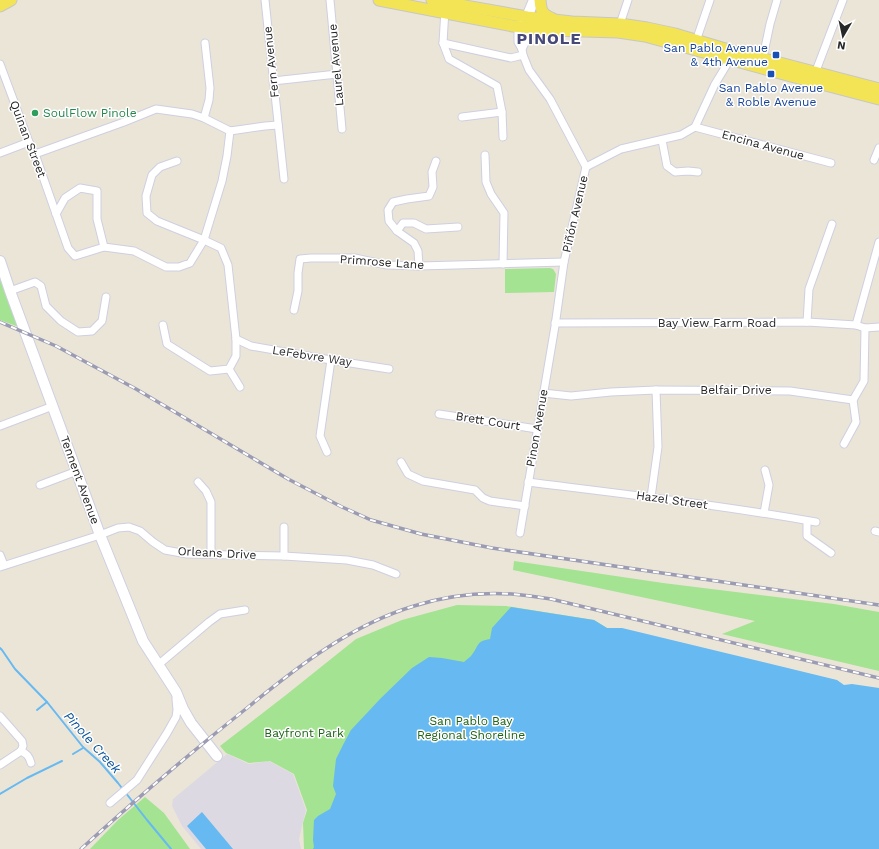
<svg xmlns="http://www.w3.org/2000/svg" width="879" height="849" font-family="'Work Sans',sans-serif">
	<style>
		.industrial { fill: #ddd9e2 }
		.green { fill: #a3e392 }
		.water { fill: #67b9f1 }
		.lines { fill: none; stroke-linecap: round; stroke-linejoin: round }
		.stream { stroke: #67b9f1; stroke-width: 2 }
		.street-casing { stroke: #cecfe1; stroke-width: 9 }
		.secondary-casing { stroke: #cecfe1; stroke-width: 12 }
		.primary-casing { stroke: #c7c7c7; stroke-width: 13 }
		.street { stroke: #fff; stroke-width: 7 }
		.secondary { stroke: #fff; stroke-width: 10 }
		.primary { stroke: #f3e455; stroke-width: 11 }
		.rail-casing { stroke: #9b9bb3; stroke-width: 3.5 }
		.rail { stroke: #fff; stroke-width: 2; stroke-dasharray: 6; stroke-linecap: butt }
		.transit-dot { fill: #1a4fb4; stroke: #fff; stroke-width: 1.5 }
		.leisure-dot { fill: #2e9e5b; stroke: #fff; stroke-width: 1.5 }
		.labels { text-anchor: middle; stroke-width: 3; stroke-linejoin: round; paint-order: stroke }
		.transit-label { font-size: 12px; fill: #164399; stroke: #fff; text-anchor: end }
		.street-label { font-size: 12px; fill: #272727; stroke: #fff }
		.leisure-label { font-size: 12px; fill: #27864d; stroke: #fff; text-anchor: start }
		.park-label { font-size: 12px; fill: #1d6417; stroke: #fff }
		.water-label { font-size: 13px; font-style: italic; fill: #0a5499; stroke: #fff }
		.district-label { font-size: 16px; font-weight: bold; letter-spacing: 1px; fill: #474978; stroke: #fff }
	</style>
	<rect width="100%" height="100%" fill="#ebe5d8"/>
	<!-- industrial -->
	<polygon class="industrial" points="227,754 249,764 269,761 293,774 306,810 299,839 301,849 201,849 182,826 172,806 173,799"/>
	<!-- green -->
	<g class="green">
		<polygon points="550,268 553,269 556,274 554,292 505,293 505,269"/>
		<polygon points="0,279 12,311 16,315 19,327 0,320"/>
		<polygon points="514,561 663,583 834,604 879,612 879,671 722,634 755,621 513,570"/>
		<polygon points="457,605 506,606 594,620 607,628 622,628 618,849 304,849 303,823 307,810 294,774 270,761 249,763 226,753 220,746 286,695 356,639 402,620"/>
		<polygon points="145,797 164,813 190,849 90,849 118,820"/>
	</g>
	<!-- water -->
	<g class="water">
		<path d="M 511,607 L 594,620 L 607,628 L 622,628 L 837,680 L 844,685 L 852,684 L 879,688 L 879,849 L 313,849 L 314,847 L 313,840 L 314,820 L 318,816 L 330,809 L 336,794 L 333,786 L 336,759 L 344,743 L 351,730 L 381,698 L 412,668 L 429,657 L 442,658 L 464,662 C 466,660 469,658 471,656 C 479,646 476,641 490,639 L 492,628 Z"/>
		<polygon points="202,812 233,849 206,849 187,826"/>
	</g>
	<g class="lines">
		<!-- stream -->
		<g class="stream">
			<polyline points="0,648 2,650 15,669 47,702 83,747 100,762 118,783 147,820 171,849"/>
			<polyline points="37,710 47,702"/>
			<polyline points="73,754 83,748"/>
			<polyline points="0,794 27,778 62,761"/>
		</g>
		<!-- street casing -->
		<g class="street-casing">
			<g id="street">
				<polyline points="265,0 284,179"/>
				<polyline points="330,0 342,129"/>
				<polyline points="445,9 443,43 449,59 497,86 502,112 503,137"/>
				<polyline points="620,24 628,0"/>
				<polyline points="519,26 518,32 518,42 522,49 523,55 529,70 550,99 586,167 564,262 555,326 520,533"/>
				<polyline points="443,43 511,58 523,55"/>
				<polyline points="695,44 710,0"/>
				<polyline points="522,49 525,43 528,27"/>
				<polyline points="762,62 770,24 777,0"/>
				<polyline points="0,64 29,142 35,154 68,248 75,256 104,247"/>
				<polyline points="814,76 843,0"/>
				<polyline points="273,81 337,74"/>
				<polyline points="462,117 502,112"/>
				<polyline points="204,118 209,100 210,88 205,43"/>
				<polyline points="695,127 831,163"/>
				<polyline points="230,131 265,126 278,125"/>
				<polyline points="662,140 667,166 675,172 688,171 698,172"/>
				<polyline points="0,153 29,142"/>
				<polyline points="35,154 124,122 156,109 192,114 204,118 230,131"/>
				<polyline points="485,155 486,182 491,194 504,213 503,264"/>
				<polyline points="874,160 879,148"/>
				<polyline points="586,167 621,149 681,135 695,127 715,84 726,66 730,57"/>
				<polyline points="56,214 65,198 80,188 97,191 97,219 104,247 134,251 166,267 179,267 190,263 204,240 222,181 227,156 230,131"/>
				<polyline points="397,231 403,223 414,223 426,229 458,227"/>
				<polyline points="419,266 418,251 414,243 397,231 389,221 388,210 393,202 407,199 429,196 433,187 432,172 436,161"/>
				<polyline points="10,291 35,282 41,286 46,306 61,321 78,332 92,331 102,321 106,297"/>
				<polyline points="294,310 298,291 298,273 300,259 311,258 355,258 387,265 419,266 564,262"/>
				<polyline points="807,322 809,289 832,224"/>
				<polyline points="555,323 807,322 856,325 865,328 879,327"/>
				<polyline points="163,325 167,344 210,371 229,369 236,356 236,339 228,265 221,248 204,240 157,221 147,213 146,196 152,175 160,167 177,161"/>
				<polyline points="856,325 879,242"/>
				<polyline points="236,339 251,346 331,360 389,369"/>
				<polyline points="229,369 240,387"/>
				<polyline points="543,393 571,396 611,392 656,390 790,391 853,400"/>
				<polyline points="853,400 864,381 865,328"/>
				<polyline points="439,414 537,429"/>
				<polyline points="0,426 53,406"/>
				<polyline points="844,444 856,422 853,400"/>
				<polyline points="327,452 320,436 331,360"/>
				<polyline points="401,462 408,474 423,481 475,490 483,498 490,501 525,506"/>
				<polyline points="198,482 206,491 211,502 211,554"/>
				<path d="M 528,482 C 624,494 720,505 816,522"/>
				<polyline points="40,485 77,471"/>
				<polyline points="651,497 658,447 656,390"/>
				<polyline points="764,513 769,485 765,470"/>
				<polyline points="807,521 807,536 831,553"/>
				<polyline points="875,531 879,532"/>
				<polyline points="0,555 4,565"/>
				<polyline points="284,556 284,527"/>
				<polyline points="0,567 100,535 118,528 129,527 140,531 153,542 165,550 187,554 284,556 347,560 373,565 396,574"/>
				<polyline points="158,665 209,622 220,614 245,610"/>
				<polyline points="0,716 22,741 23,746 21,751"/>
				<path d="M 21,751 C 27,754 29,756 31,763"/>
				<polyline points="0,765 21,751"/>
				<polyline points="110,803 137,780 167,733 176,717 177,710 176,699"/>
			</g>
		</g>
		<!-- secondary casing -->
		<g class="secondary-casing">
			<g id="secondary">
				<polyline points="523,22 527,17 534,0"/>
				<polyline points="0,261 10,291 100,535 143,641 176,692 183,709 191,723 217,756"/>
			</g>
		</g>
		<!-- primary casing -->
		<g class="primary-casing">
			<g id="primary">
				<polyline points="379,0 513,26 549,30 618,32 645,36 791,76 879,99"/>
				<polyline points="432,0 527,17 572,22 620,24 647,28 675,34 722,48 879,89"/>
				<path d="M 540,0 C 541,12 542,14 553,19"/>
				<polyline points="0,6 11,0"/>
			</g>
		</g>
		<!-- street -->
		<use href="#street" class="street"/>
		<!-- secondary -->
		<use href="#secondary" class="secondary"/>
		<!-- primary -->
		<use href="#primary" class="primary"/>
		<!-- rail casing -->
		<g class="rail-casing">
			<g id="rail">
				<polyline points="0,322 56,346 136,389 288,479 342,507 371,520 421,534 492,548 879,605"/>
				<path d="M 81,849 C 135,800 190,753 247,708 C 297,667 351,625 414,606 C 445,596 479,592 512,594 C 525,595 538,597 551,599 L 879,678"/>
			</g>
		</g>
		<!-- rail -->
		<use href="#rail" class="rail"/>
	</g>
	<!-- markers -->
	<g class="transit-dot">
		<rect x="772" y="51" width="8" height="8" rx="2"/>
		<rect x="767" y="70" width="8" height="8" rx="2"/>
	</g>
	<circle class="leisure-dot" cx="35" cy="113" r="4"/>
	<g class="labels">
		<!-- transit labels -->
		<g class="transit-label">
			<text x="768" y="52">San Pablo Avenue<tspan x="768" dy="14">&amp; 4th Avenue</tspan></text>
			<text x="771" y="92" text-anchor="middle">San Pablo Avenue<tspan x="771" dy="14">&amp; Roble Avenue</tspan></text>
		</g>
		<!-- street labels -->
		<g class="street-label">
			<text transform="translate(271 62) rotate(-96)" y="4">Fern Avenue</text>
			<text transform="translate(336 65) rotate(-95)" y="4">Laurel Avenue</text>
			<text transform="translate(28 139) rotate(69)" y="4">Quinan Street</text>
			<text transform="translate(763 145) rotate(15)" y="4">Encina Avenue</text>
			<text transform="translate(575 214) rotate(-77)" y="4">Piñón Avenue</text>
			<text transform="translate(382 262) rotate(4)" y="4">Primrose Lane</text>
			<text x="717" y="327">Bay View Farm Road</text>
			<text transform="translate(312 356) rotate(9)" y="4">LeFebvre Way</text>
			<text x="736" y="394">Belfair Drive</text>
			<text transform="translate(488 421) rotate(9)" y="4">Brett Court</text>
			<text transform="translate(537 428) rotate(-80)" y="4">Pinon Avenue</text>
			<text transform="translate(80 480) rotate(70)" y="4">Tennent Avenue</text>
			<text transform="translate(672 500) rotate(8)" y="4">Hazel Street</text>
			<text transform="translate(217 553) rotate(3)" y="4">Orleans Drive</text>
		</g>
		<!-- leisure labels -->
		<g class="leisure-label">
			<text x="43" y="117">SoulFlow Pinole</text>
		</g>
		<!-- park labels -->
		<g class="park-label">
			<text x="471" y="725">San Pablo Bay<tspan x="471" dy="14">Regional Shoreline</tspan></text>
			<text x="304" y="737">Bayfront Park</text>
		</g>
		<!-- water labels -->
		<g class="water-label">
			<text transform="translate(93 742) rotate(48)" y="5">Pinole Creek</text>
		</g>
		<!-- district labels -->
		<g class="district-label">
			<text x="549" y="44">PINOLE</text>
		</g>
	</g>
	<!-- north arrow -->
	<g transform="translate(843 36) rotate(189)" stroke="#ffffff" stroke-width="3" paint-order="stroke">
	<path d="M0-3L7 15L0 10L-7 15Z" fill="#272727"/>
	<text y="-6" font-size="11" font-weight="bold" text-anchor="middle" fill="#272727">N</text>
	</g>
</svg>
